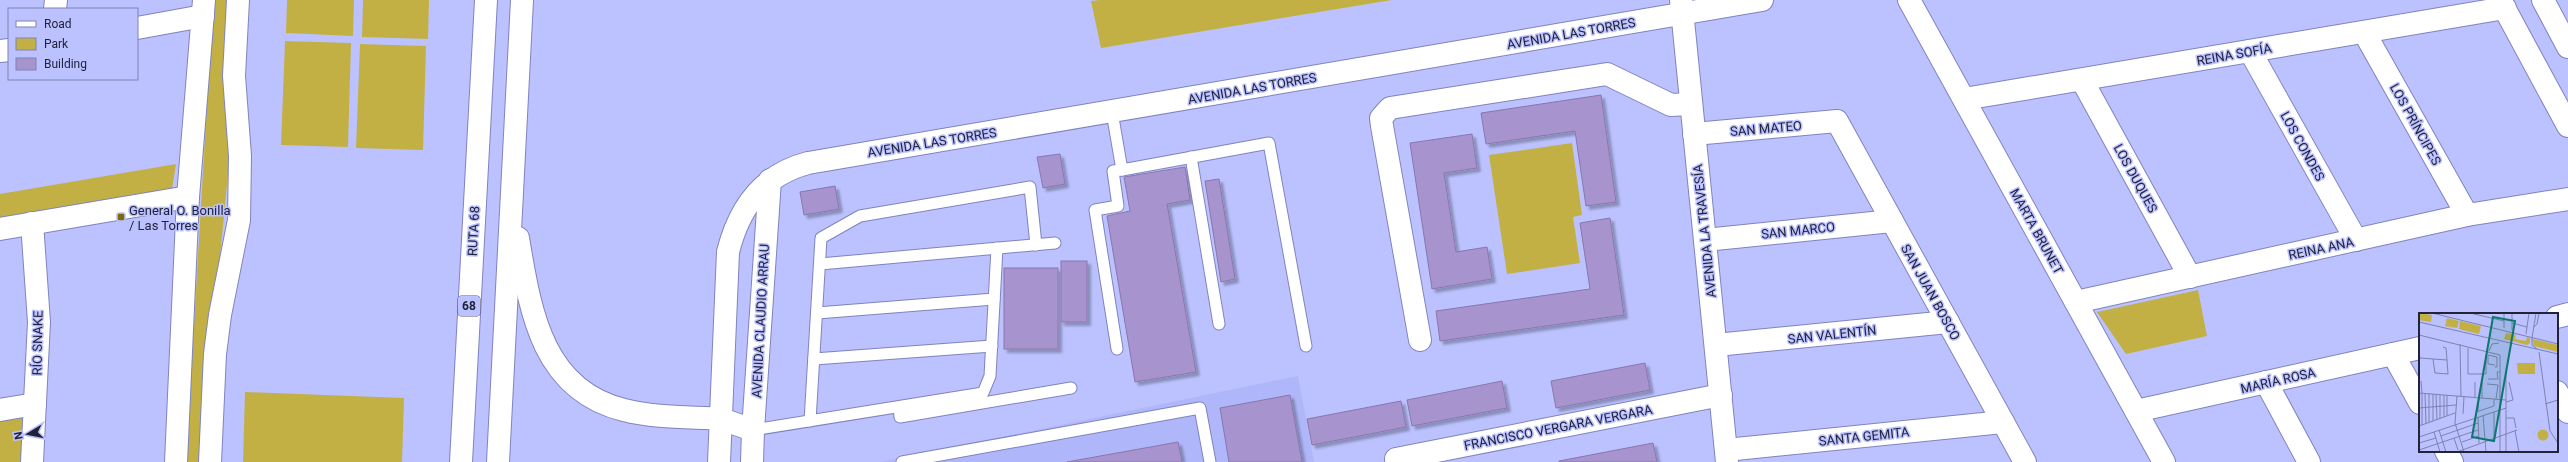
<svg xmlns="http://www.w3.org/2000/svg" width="2568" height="462" font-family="Roboto,sans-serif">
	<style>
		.built { fill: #afb6f9 }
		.green { fill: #c2b045 }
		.building { fill: #a794ce; stroke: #8976ae; filter: url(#shadow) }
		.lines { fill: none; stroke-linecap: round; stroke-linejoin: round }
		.service-casing { stroke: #7f84bd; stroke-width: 13 }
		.minor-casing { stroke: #7f84bd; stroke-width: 24 }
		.tertiary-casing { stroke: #7f84bd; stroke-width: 24 }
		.secondary-casing { stroke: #7f84bd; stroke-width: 24 }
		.motorway-casing { stroke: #7f84bd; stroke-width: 24 }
		.service { stroke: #fff; stroke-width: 11 }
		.minor { stroke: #fff; stroke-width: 22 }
		.tertiary { stroke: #fff; stroke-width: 22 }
		.secondary { stroke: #fff; stroke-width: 22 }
		.motorway { stroke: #fff; stroke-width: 22 }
		.poi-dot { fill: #7c6d08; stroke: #bcc2ff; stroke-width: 1.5 }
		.labels { text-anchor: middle; stroke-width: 3; stroke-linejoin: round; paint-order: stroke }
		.shield { fill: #bcc2ff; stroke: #505375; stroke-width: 1 }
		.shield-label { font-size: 12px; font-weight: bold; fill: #21233a }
		.street-label { font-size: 13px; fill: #21233a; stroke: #bcc2ff }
		.poi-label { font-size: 13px; fill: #21233a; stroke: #bcc2ff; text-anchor: start }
		.inset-road { fill: none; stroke: #7e82b0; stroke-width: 1 }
		.view { fill: #0f766e; fill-opacity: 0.15; stroke: #0f766e; stroke-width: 2 }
		.inset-edge { fill: none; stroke: #21233a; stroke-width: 2 }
	</style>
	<defs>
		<filter id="shadow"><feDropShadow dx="3.5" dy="3.5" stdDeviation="1" flood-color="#0004"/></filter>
	</defs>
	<rect width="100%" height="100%" fill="#bcc2ff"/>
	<!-- built -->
	<polygon class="built" points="1298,376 1314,462 881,462"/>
	<!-- green -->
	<g class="green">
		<polygon points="213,0 229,0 230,154 200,462 186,462"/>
		<polygon points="287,0 354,0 353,36 286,33"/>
		<polygon points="363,0 429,0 428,39 362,37"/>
		<polygon points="1100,0 1392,0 1101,48 1091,1"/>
		<polygon points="285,41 351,43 348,147 281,145"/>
		<polygon points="360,44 426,46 423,150 356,148"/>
		<polygon points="1572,143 1582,215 1573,217 1580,263 1507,274 1489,155"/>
		<polygon points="176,164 172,189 0,218 0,194"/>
		<polygon points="2198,290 2207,336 2126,354 2097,312"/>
		<polygon points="245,392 404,398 402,462 243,462"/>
		<polygon points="25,416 23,462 0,462 0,421"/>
	</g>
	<!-- building -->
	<g class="building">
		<polygon points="1601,95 1616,202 1586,206 1575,131 1486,144 1481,113"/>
		<polygon points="1472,134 1477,168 1444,173 1456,252 1487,247 1492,279 1432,289 1410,143"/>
		<polygon points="1060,154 1065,184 1043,188 1037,157"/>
		<polygon points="1185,167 1190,200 1167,204 1196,372 1135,382 1107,216 1130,211 1124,177"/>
		<polygon points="1219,179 1235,279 1221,282 1205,181"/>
		<polygon points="835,186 839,209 804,215 800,192"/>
		<polygon points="1610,218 1624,315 1440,341 1436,311 1590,289 1580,223"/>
		<rect x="1061" y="261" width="26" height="61"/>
		<rect x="1004" y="268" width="54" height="81"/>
		<polygon points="1645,363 1650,390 1556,408 1551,381"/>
		<polygon points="1502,381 1507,408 1412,426 1407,400"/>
		<polygon points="1290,395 1302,462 1229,462 1220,408"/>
		<polygon points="1401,401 1406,427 1312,445 1307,419"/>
		<polygon points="1178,442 1182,462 1067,462"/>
		<polygon points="1653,443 1657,462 1559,462 1559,461"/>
	</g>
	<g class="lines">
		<!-- service casing -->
		<g class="service-casing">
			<g id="service">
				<polyline points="1112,112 1122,170 1269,143 1306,346"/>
				<polyline points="1191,157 1219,324"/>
				<polyline points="820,264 1055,243"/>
				<polyline points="817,313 994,299"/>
				<polyline points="1117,349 1095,210 1118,206 1113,171 1122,170"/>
				<polyline points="814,359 992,346"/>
				<polyline points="899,407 900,417 1071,388"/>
				<polyline points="810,421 821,238 860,216 1030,187 1036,245"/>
				<polyline points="753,430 983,393 990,376 997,248"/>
				<polyline points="902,462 1200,408 1210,462"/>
			</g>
		</g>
		<!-- minor casing -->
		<g class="minor-casing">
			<g id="minor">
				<polyline points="1909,0 2164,462"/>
				<polyline points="55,9 56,0"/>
				<polyline points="137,28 203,16"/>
				<polyline points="2364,32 2467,215"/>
				<polyline points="0,51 9,50"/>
				<polyline points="2250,51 2356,240"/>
				<polyline points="2082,80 2190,277"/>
				<polyline points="1964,99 2505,8"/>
				<polyline points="1694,134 1837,121 2025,462"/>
				<polyline points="32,223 39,322 32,462"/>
				<polyline points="1705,240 1892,221"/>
				<polyline points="2076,302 2467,215 2568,199"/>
				<polyline points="2557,317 2568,314"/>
				<polyline points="1420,340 1382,126 1381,118 1390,108 1607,74 1671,105 1691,104"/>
				<polyline points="1716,345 1948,322"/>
				<polyline points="2393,354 2420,403"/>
				<polyline points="2266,382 2309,462"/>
				<polyline points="2557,392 2568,412"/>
				<polyline points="0,410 35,404"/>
				<polyline points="2136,411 2420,348"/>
				<polyline points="753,430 770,180"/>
				<polyline points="1726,450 2003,422"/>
				<polyline points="2446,451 2452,462"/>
				<polyline points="1396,459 1721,395"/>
			</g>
		</g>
		<!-- tertiary casing -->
		<g class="tertiary-casing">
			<g id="tertiary">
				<polyline points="1681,0 1727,462"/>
				<polyline points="2500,0 2568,126"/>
				<polyline points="2543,0 2568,47"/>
				<polyline points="721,419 753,430 752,462"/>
				<path d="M 719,462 L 728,252 C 739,208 762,175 808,163 L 1762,0"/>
			</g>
		</g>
		<!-- secondary casing -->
		<g class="secondary-casing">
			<g id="secondary">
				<polyline points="0,229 188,197"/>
				<polyline points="176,462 188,197 204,0"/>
				<polyline points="210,462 215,354 220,315 239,220 240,156 234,76 238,0"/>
			</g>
		</g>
		<!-- motorway casing -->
		<g class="motorway-casing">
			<g id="motorway">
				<path d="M 518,238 C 530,309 541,390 624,410 C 655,418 689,417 721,419"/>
				<polyline points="461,462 486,0"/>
				<polyline points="498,462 522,0"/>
			</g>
		</g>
		<!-- service -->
		<use href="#service" class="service"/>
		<!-- minor -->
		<use href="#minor" class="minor"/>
		<!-- tertiary -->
		<use href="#tertiary" class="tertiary"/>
		<!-- secondary -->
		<use href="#secondary" class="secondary"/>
		<!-- motorway -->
		<use href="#motorway" class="motorway"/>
	</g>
	<!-- markers -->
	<rect class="poi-dot" x="117" y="213" width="8" height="8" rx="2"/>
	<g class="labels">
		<!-- shield labels -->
		<rect class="shield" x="458" y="296" width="22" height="20" rx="3"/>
		<g class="shield-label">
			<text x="469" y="310">68</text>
		</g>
		<!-- street labels -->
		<g class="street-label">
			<text transform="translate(1571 33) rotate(-10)" y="5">AVENIDA LAS TORRES</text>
			<text transform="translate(2234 54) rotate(-10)" y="5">REINA SOFÍA</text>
			<text transform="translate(1252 88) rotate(-10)" y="5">AVENIDA LAS TORRES</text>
			<text transform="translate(2416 124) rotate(61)" y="5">LOS PRÍNCIPES</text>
			<text transform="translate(1766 128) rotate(-5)" y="5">SAN MATEO</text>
			<text transform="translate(932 142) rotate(-9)" y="5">AVENIDA LAS TORRES</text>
			<text transform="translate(2303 146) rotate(61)" y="5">LOS CONDES</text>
			<text transform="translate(2136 178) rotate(61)" y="5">LOS DUQUES</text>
			<text transform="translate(1798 230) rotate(-6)" y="5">SAN MARCO</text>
			<text transform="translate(473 231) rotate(-87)" y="5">RUTA 68</text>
			<text transform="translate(1704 231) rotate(-96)" y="5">AVENIDA LA TRAVESÍA</text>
			<text transform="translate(2037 231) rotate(61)" y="5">MARTA BRUNET</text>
			<text transform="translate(2321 248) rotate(-12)" y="5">REINA ANA</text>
			<text transform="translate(1931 292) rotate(61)" y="5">SAN JUAN BOSCO</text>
			<text transform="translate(760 321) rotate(-87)" y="5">AVENIDA CLAUDIO ARRAU</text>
			<text transform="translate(1832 334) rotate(-6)" y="5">SAN VALENTÍN</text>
			<text transform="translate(37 343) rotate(-89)" y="5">RÍO SNAKE</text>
			<text transform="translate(2278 380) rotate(-13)" y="5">MARÍA ROSA</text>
			<text transform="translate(1558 427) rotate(-11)" y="5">FRANCISCO VERGARA VERGARA</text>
			<text transform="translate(1864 436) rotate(-6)" y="5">SANTA GEMITA</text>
		</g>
		<!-- poi labels -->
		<g class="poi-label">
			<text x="129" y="215">General O. Bonilla<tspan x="129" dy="15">/ Las Torres</tspan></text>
		</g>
	</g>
	<!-- overview -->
	<g transform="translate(2419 313)">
		<rect width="139" height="139" fill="#bcc2ff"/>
		<path d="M 1,0 L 13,2 L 12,9 L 0,7 ZM 28,5 L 40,8 L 38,15 L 26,13 ZM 41,8 L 62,13 L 60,21 L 40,16 ZM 87,20 L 97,22 L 96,26 L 107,28 L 108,24 L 111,25 L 111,30 L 108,32 L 85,26 ZM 113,26 L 139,32 L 139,39 L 115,33 ZM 98,50 L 116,50 L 116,61 L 99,61 ZM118.5 122a5.5 5.5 0 1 1 11 0a5.5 5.5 0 1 1-11 0Z" fill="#c2b045"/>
		<path class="inset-road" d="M 13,0 L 139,31M 51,0 L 85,8M 0,9 L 139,41M 93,10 L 108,14M 115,14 L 118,11 L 120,0M 85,15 L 85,0M 93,17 L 93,0M 107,21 L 110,0M 0,22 L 81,42 L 81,139M 113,25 L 117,0M 113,25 L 113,32 L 118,36M 41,31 L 42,83M 49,35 L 49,61 L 67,61 L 67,41M 70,38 L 73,31 L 80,30M 120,39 L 131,118 L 139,130M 0,40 L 1,45 L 28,47 L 27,35 L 24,34M 69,42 L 78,44 L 78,54 L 76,54M 69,42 L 69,51 L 76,52M 14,46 L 16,60 L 29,61 L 28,47M 69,66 L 79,66 L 78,59 L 81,59M 2,68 L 3,80M 56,69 L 56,84M 63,69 L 63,85M 68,71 L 79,72 L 77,86M 0,80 L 87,87M 3,80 L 3,112M 6,81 L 7,110M 10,81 L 10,109M 14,81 L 14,108M 17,82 L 18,107M 21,82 L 21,105M 25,82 L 25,104M 28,82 L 28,103M 38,83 L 36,110 L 45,139M 87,89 L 94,87 L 90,69M 126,91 L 139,87M 0,95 L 37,92M 59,98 L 60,85M 57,99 L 75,93 L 75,86M 44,101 L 45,84M 64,102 L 67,139M 59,104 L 60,130M 87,105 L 95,105 L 97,115M 0,113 L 36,100M 20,117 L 27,139M 96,118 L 100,139M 15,119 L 21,139M 22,123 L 59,110M 0,124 L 87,95M 35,125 L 39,137M 75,125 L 75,99M 43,129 L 60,123M 0,130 L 17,125M 0,137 L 59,117M 38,139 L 98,117M 87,139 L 87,59"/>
		<path class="view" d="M 74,4 L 96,8 L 75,128 L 53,124 Z"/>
		<rect width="139" height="139" class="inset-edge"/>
	</g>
	<!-- legend -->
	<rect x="8" y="8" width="130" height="72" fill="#bcc2ff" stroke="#7e82b0"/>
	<rect x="16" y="21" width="20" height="6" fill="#ffffff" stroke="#7e82b0"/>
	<text x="44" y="28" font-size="12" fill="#21233a">Road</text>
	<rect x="16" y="38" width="20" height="12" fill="#c2b045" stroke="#7e82b0"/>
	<text x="44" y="48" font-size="12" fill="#21233a">Park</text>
	<rect x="16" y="58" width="20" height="12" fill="#a794ce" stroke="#7e82b0"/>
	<text x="44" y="68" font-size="12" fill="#21233a">Building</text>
	<!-- north arrow -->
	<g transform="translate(28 434) rotate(260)" stroke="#bcc2ff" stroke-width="3" paint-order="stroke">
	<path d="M0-3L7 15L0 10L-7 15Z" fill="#21233a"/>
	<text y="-6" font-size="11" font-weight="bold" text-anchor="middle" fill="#21233a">N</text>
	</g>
</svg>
